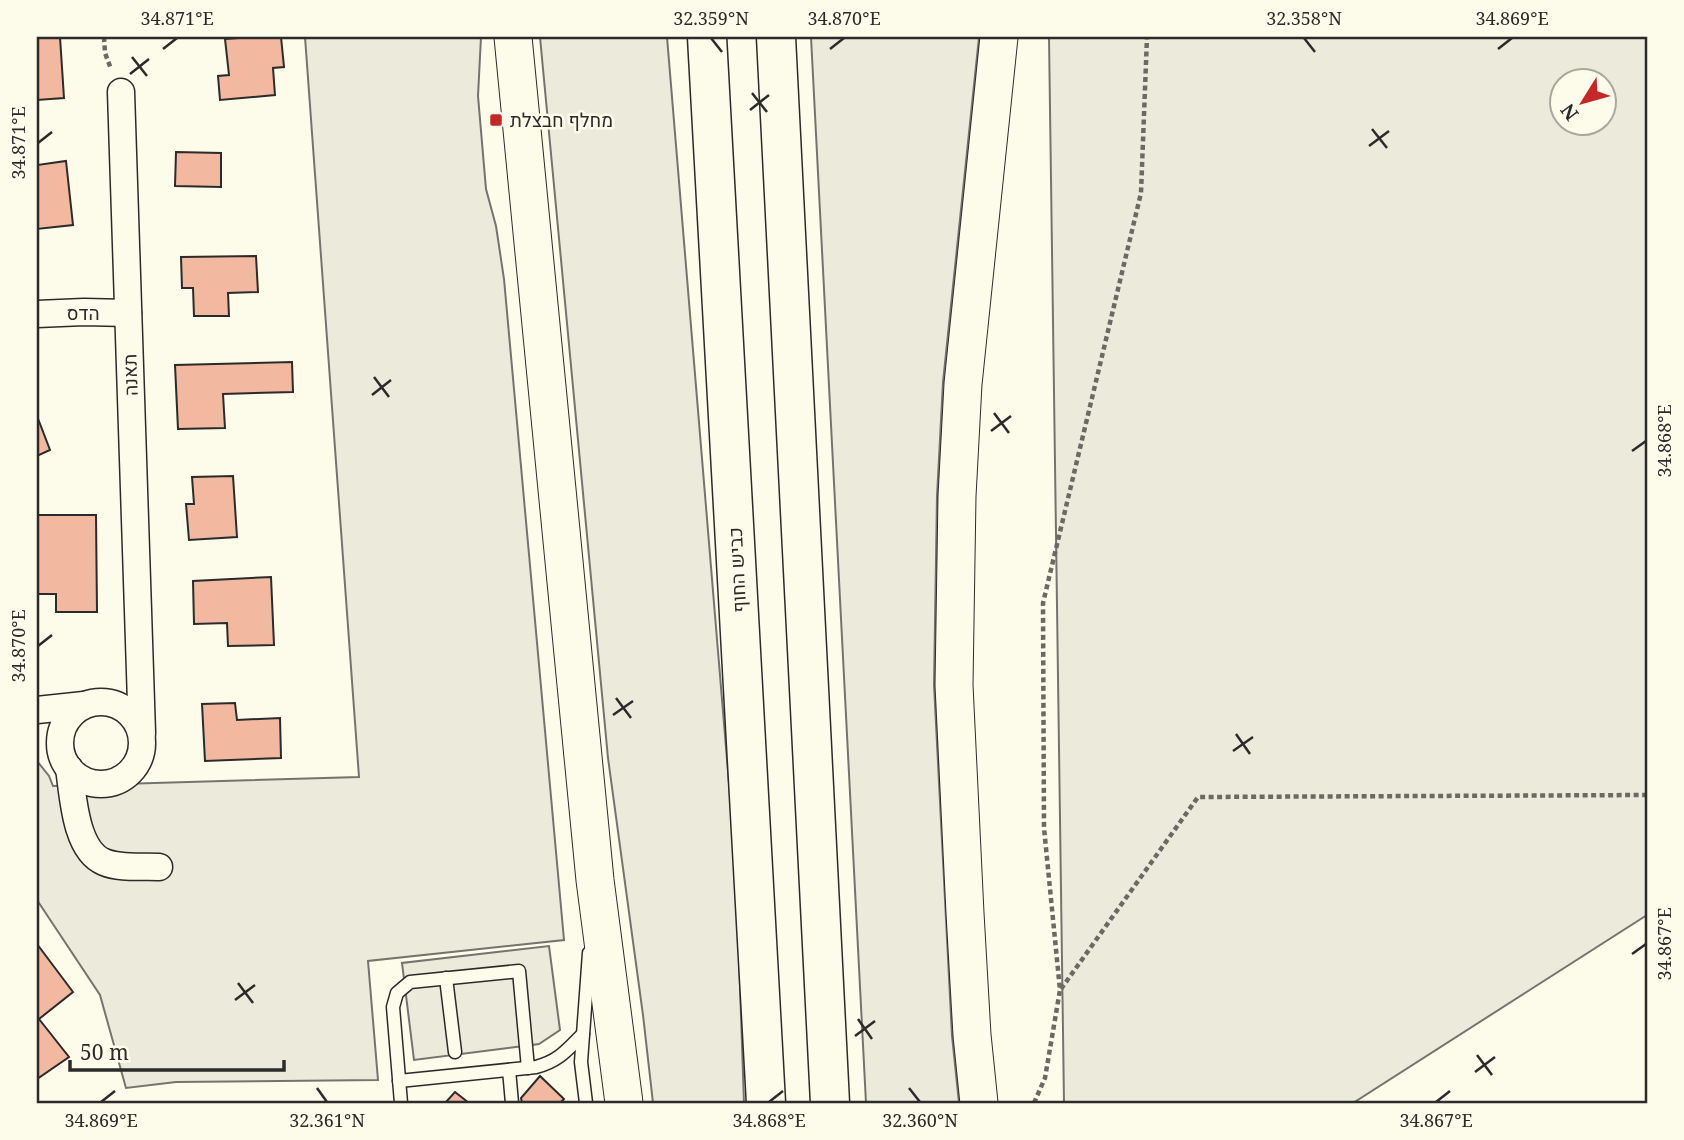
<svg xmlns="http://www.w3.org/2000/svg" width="1684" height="1140" font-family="'Noto Serif',Heebo,serif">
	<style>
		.green { fill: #ecebdb; stroke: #74746e; stroke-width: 2; fill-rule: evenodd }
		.parking { fill: #eceadb; stroke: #74746e; stroke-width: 2 }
		.building { fill: #f2b8a0; stroke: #2b2b2b; stroke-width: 2 }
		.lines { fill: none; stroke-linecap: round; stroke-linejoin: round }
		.service-casing { stroke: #2b2b2b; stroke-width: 15 }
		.minor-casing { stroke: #2b2b2b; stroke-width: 29 }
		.secondary-casing { stroke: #2b2b2b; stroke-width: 39 }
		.motorway-casing { stroke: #2b2b2b; stroke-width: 41 }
		.path { stroke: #6a6964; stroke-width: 4.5; stroke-dasharray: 5 3.5; stroke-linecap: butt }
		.service { stroke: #fdfbea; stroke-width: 12 }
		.minor { stroke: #fdfbea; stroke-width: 26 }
		.secondary { stroke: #fdfbea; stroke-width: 37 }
		.motorway { stroke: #fdfbea; stroke-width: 38 }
		.ticks { fill: none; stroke: #2b2b2b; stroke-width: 2.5 }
		.poi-dot { fill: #c62828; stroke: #fdfbea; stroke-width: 2.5 }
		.labels { text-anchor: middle; stroke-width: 5; stroke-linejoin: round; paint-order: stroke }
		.poi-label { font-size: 19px; fill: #2b2b2b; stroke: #fdfbea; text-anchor: start }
		.street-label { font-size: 19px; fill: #2b2b2b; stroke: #fdfbea }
		.neatline { fill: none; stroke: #2b2b2b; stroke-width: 2.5 }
		.ticks-label { font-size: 18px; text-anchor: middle; fill: #2b2b2b }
	</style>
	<rect width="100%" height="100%" fill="#fdfbea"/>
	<!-- green -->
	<g class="green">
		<polygon points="305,37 481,37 478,96 486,189 496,226 504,279 564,940 368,961 378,1080 176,1082 126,1088 100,995 37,900 37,761 49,776 53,786 359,777"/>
		<polygon points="540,37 667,37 736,868 744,1103 653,1103 643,1015 608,758"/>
		<polygon points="811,37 979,37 943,382 937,496 934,685 952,1036 959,1103 866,1103"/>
		<path d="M 1049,37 L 1647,37 L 1647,915 L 1353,1103 L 1064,1103 ZM 1604,80 L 1604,122 L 1562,122 L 1562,80 Z"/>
	</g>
	<!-- parking -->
	<polygon class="parking" points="549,946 560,1030 539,1044 414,1060 402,963"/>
	<!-- building -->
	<g class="building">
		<polygon points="60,37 64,98 37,100 37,38"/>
		<polygon points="252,37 281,37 284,67 273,68 275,95 220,100 218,76 229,75 225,39"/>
		<polygon points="176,152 221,153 221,187 175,186"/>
		<polygon points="66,161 73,225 37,229 37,165"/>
		<polygon points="256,256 258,292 228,293 229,316 194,316 193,288 182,288 181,257"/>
		<polygon points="292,362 293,392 223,394 225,428 178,429 175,365"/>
		<polygon points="37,416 50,450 37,456"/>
		<polygon points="233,476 237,537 189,540 186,504 194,504 192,477"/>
		<polygon points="37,515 96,515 97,612 56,612 56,594 37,594"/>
		<polygon points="271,577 274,645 228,646 227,623 194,624 193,581"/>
		<polygon points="235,703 237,720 280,718 281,758 205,761 202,704"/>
		<polygon points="37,944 73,992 39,1019 69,1057 37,1079"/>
		<polygon points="540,1076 564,1099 560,1103 522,1103 521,1098"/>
		<polygon points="455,1092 469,1103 445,1103"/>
	</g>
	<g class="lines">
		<!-- service casing -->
		<g class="service-casing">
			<g id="service">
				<polyline points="446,978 455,1052"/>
				<polyline points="509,1070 512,1103"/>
				<path d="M 399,1081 L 536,1067 C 559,1061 567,1050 583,1034"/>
				<polyline points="401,1103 393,1007 397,993 410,982 519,971 528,1068"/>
				<polyline points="586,1103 581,1062 589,953"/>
			</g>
		</g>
		<!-- minor casing -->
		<g class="minor-casing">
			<g id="minor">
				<polyline points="121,92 142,733"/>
				<polyline points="37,314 84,312 128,313"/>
				<circle cx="101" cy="743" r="41"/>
				<polyline points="37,710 84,705"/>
				<path d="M 69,768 C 73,795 75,850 104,862 C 120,869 142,866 159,867"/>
			</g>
		</g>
		<!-- secondary casing -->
		<g class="secondary-casing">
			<g id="secondary">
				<polyline points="513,37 595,880 624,1103"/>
				<polyline points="979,1103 972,1035 965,913 954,685 957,496 963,384 999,37"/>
			</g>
		</g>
		<!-- motorway casing -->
		<g class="motorway-casing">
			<g id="motorway">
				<polyline points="707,37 766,1103"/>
				<polyline points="776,37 830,1103"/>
			</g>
		</g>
		<!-- path -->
		<g class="path">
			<polyline points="104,37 105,53 111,69"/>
			<polyline points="1061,989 1198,797 1647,795"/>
			<polyline points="1034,1103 1045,1078 1060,990 1044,828 1043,603 1141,193 1147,37"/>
		</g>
		<!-- service -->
		<use href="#service" class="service"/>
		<!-- minor -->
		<use href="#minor" class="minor"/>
		<!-- secondary -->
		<use href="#secondary" class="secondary"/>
		<!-- motorway -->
		<use href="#motorway" class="motorway"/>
	</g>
	<!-- ticks -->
	<path class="ticks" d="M 711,38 L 722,52M 1304,38 L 1315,52M 163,49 L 177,38M 830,49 L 844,38M 1498,49 L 1512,38M 132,57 L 147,76M 130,74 L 149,59M 752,93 L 767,112M 750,110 L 769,95M 1372,129 L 1387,148M 38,143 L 52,132M 1369,146 L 1389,131M 374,377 L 389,397M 372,395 L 391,380M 994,413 L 1009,433M 991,431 L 1011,416M 1632,451 L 1646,441M 38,646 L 52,635M 616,698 L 631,718M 613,715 L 633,701M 1236,734 L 1250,754M 1233,751 L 1253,737M 1632,954 L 1646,944M 238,983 L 253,1003M 235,1000 L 255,985M 858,1019 L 872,1039M 855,1036 L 875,1021M 1477,1055 L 1492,1075M 1475,1072 L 1495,1057M 317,1088 L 327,1102M 909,1088 L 920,1102M 101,1102 L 115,1091M 769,1102 L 783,1091M 1436,1102 L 1450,1091"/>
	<!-- markers -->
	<rect class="poi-dot" x="489" y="113" width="14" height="14" rx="3.5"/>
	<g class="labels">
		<!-- poi labels -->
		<g class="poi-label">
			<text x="510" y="127">מחלף חבצלת</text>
		</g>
		<!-- street labels -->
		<g class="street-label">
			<text x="83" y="320">הדס</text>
			<text transform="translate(130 375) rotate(-92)" y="7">תאנה</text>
			<text transform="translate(737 570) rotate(-93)" y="7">כביש החוף</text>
		</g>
	</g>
	<!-- border -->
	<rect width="1684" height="1140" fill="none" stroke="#fdfbea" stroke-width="77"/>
	<!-- north arrow -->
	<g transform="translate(1583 102) rotate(233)"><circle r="33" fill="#fdfbea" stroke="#a9a89e" stroke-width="2"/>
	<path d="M0-5L12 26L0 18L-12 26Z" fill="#c62828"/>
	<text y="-10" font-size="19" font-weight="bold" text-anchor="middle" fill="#2b2b2b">N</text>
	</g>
	<!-- scale -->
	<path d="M70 1060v10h214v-10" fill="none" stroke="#2b2b2b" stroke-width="3.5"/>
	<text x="80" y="1060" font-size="21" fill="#2b2b2b" stroke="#fdfbea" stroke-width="5" paint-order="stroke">50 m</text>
	<rect x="38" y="38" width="1608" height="1064" class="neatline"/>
	<g class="ticks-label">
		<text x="177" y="25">34.871°E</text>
		<text x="711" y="25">32.359°N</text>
		<text x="844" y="25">34.870°E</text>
		<text x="1304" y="25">32.358°N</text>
		<text x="1512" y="25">34.869°E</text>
		<text transform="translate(19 143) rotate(-90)" y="6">34.871°E</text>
		<text transform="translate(1665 441) rotate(-90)" y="6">34.868°E</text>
		<text transform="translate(19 646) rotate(-90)" y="6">34.870°E</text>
		<text transform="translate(1665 944) rotate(-90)" y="6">34.867°E</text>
		<text x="101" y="1127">34.869°E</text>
		<text x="327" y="1127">32.361°N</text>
		<text x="769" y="1127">34.868°E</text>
		<text x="920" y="1127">32.360°N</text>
		<text x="1436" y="1127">34.867°E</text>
	</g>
</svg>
